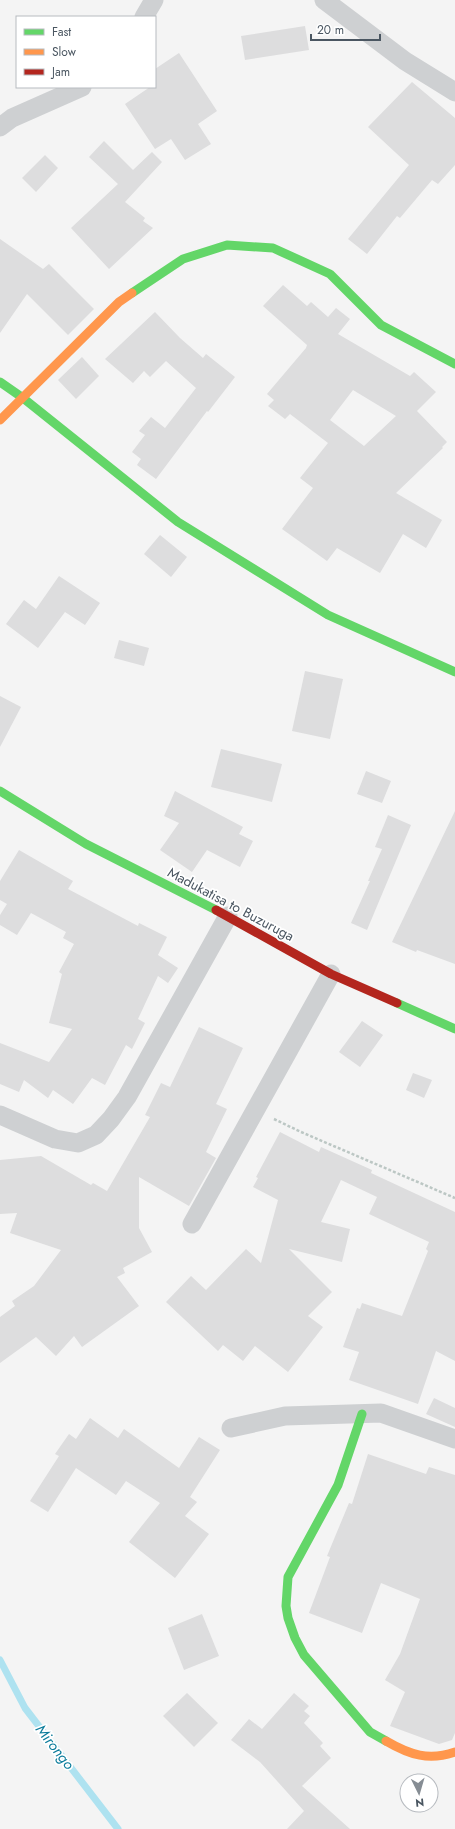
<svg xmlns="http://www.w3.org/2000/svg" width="455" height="1829" font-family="Jost,sans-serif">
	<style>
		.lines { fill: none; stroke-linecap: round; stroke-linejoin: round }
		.stream { stroke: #aee2f0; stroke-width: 7 }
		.building { fill: #ddddde; fill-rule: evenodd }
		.path { stroke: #bcc7c4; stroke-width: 2.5; stroke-dasharray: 3 2; stroke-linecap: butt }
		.street { stroke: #ced0d2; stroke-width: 19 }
		.fast { stroke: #63d668; stroke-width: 9 }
		.slow { stroke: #ff974d; stroke-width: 9 }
		.jam { stroke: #b3261e; stroke-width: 9 }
		.labels { text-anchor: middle; stroke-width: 3.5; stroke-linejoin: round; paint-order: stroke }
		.street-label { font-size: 14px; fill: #4a5661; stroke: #fff }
		.water-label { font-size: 15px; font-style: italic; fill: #0c7c9b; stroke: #fff }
	</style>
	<rect width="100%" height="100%" fill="#f4f4f4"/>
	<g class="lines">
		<!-- stream -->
		<polyline class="stream" points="0,1660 25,1708 118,1829"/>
	</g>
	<!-- building -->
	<g class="building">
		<polygon points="305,26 309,50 245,60 241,36"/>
		<polygon points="179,53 217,111 198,124 211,144 185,160 171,139 155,149 125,104 150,87 155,87 155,69"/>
		<polygon points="412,82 455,118 455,165 438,184 432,180 400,218 397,216 367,254 348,239 409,165 368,127"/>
		<polygon points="104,141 133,170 152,152 162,162 125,202 145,218 143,221 153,228 109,269 71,228 118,184 89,157"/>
		<polygon points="45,155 58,168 36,192 22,178"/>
		<polygon points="0,239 43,269 49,264 94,309 68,335 27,294 0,333"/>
		<path d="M 283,285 L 307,306 L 311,302 L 328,317 L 336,308 L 350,319 L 338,334 L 410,376 L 414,372 L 436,392 L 417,411 L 447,442 L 442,447 L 443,448 L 396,493 L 442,520 L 426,548 L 403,534 L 380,573 L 337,548 L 327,561 L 282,529 L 313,488 L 300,478 L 328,443 L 290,414 L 285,419 L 268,406 L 274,400 L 267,394 L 306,348 L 307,345 L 263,306 ZM 353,390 L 396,416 L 364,446 L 330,420 Z"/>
		<polygon points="155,312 180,338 203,358 206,354 235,377 208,412 207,411 156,479 137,465 141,459 132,452 145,435 139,431 151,417 165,428 196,388 166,361 150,377 144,371 133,383 105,359"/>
		<polygon points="82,357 99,376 76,399 58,380"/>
		<polygon points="160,535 187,557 171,577 144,554"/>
		<polygon points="59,576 100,603 85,625 65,612 38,648 6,624 24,600 36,609"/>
		<polygon points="119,640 149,648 144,666 114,658"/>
		<polygon points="305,671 343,679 330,739 292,731"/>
		<polygon points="0,696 21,707 0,747"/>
		<polygon points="221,749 282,764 272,802 211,787"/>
		<polygon points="366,771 391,781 382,803 357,794"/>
		<polygon points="175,791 243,827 239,834 253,841 240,867 207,850 192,872 160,850 179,823 164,816"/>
		<polygon points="455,811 455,964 417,950 416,952 392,942"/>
		<polygon points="388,815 411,825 367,930 351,923 370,881 368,881 382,849 375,847"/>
		<polygon points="19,850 73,881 68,889 138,926 139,923 167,937 158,955 178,968 168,983 158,976 138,1019 145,1023 132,1049 126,1045 105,1085 92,1078 73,1104 53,1090 48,1098 24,1080 19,1092 0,1084 0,1043 49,1062 72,1029 49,1023 62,974 59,972 74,944 63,938 66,932 31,913 17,935 0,925 0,915 7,904 0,900 0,881"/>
		<polygon points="362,1021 383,1035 360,1067 339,1052"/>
		<polygon points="199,1027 243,1048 216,1104 227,1109 206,1152 216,1158 189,1206 139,1177 139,1228 152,1252 123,1268 125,1273 117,1277 139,1306 82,1347 74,1336 56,1356 36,1337 0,1363 0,1317 15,1306 12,1301 34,1286 61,1250 10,1233 17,1213 0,1214 0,1160 41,1156 91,1185 93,1183 107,1191 150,1117 145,1115 161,1083 170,1087"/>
		<polygon points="413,1073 432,1080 424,1098 406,1090"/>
		<polygon points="280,1132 319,1152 321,1147 372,1170 371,1173 455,1212 455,1361 436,1351 418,1404 349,1380 359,1352 343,1347 357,1308 360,1309 362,1303 402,1316 428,1251 426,1249 429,1242 369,1214 377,1197 341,1180 321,1222 350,1229 342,1262 289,1249 332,1292 308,1316 323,1327 288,1372 255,1346 243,1361 223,1345 218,1351 166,1302 191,1276 206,1290 246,1249 261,1263 278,1200 253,1187 258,1178 256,1177"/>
		<polygon points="434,1398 455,1408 455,1427 426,1414"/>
		<polygon points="90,1418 118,1438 124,1429 179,1468 199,1437 220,1450 190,1497 197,1502 185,1516 209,1534 175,1578 129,1542 160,1503 126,1481 116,1495 76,1468 48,1512 30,1501 59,1456 55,1454 69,1434 76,1439"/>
		<polygon points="368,1454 426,1474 429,1467 455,1475 455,1733 452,1740 439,1744 390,1726 405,1692 385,1680 400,1654 420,1599 381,1583 362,1633 309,1613 330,1557 327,1556 349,1503 352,1504"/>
		<polygon points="202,1614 219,1656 184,1670 168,1628"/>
		<polygon points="187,1693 218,1723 194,1747 163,1716"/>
		<polygon points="294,1693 309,1706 304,1711 310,1716 304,1723 323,1743 320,1746 331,1758 302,1786 350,1829 287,1829 304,1811 260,1762 231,1740 249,1719 262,1729"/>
	</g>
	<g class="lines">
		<!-- path -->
		<polyline class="path" points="274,1119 301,1132 455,1198"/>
		<!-- street -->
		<g class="street">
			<polyline points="324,0 405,61 455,92"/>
			<polyline points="144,17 154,0"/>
			<polyline points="0,127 12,118 82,87"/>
			<polyline points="0,1115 55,1139 78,1143 96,1135 111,1119 127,1097 228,916"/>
			<polyline points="192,1224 331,974"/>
			<polyline points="231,1428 285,1416 381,1413 455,1439"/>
		</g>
		<!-- fast -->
		<g class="fast">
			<polyline points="132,293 183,259 227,245 273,248 330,274 381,325 455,364"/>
			<polyline points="0,382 23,398 178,522 328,615 455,672"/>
			<polyline points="0,791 86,844 216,910"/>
			<polyline points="397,1003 455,1029"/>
			<polyline points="362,1414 338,1485 288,1577 286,1606 288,1618 295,1638 304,1655 370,1732 386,1741"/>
		</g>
		<!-- slow -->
		<g class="slow">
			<polyline points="0,420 119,302 132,293"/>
			<path d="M 386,1741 C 410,1755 429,1761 455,1752"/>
		</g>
		<!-- jam -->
		<polyline class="jam" points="216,910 331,974 397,1003"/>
	</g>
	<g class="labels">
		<!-- street labels -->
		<g class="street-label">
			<text transform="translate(231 904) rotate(28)" y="5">Madukatisa to Buzuruga</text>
		</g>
		<!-- water labels -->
		<g class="water-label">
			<text transform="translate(55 1747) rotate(52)" y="5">Mirongo</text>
		</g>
	</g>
	<!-- legend -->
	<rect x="16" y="16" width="140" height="72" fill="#ffffff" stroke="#b7bbc0"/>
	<rect x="24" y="29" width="20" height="6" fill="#63d668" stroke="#b7bbc0"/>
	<text x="52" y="36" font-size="12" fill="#4a5661">Fast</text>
	<rect x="24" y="49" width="20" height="6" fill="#ff974d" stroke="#b7bbc0"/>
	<text x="52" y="56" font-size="12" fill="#4a5661">Slow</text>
	<rect x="24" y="69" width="20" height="6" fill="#b3261e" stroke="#b7bbc0"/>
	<text x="52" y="76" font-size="12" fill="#4a5661">Jam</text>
	<!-- north arrow -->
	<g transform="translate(419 1793) rotate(175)"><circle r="19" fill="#ffffff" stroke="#b7bbc0"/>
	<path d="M0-3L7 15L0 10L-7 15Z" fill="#868d94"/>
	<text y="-6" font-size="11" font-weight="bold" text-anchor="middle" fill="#4a5661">N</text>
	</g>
	<!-- scale -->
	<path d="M311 34v6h69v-6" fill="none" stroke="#4a5661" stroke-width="2"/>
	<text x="317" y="34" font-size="12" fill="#4a5661" stroke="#ffffff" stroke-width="3" paint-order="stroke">20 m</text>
</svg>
